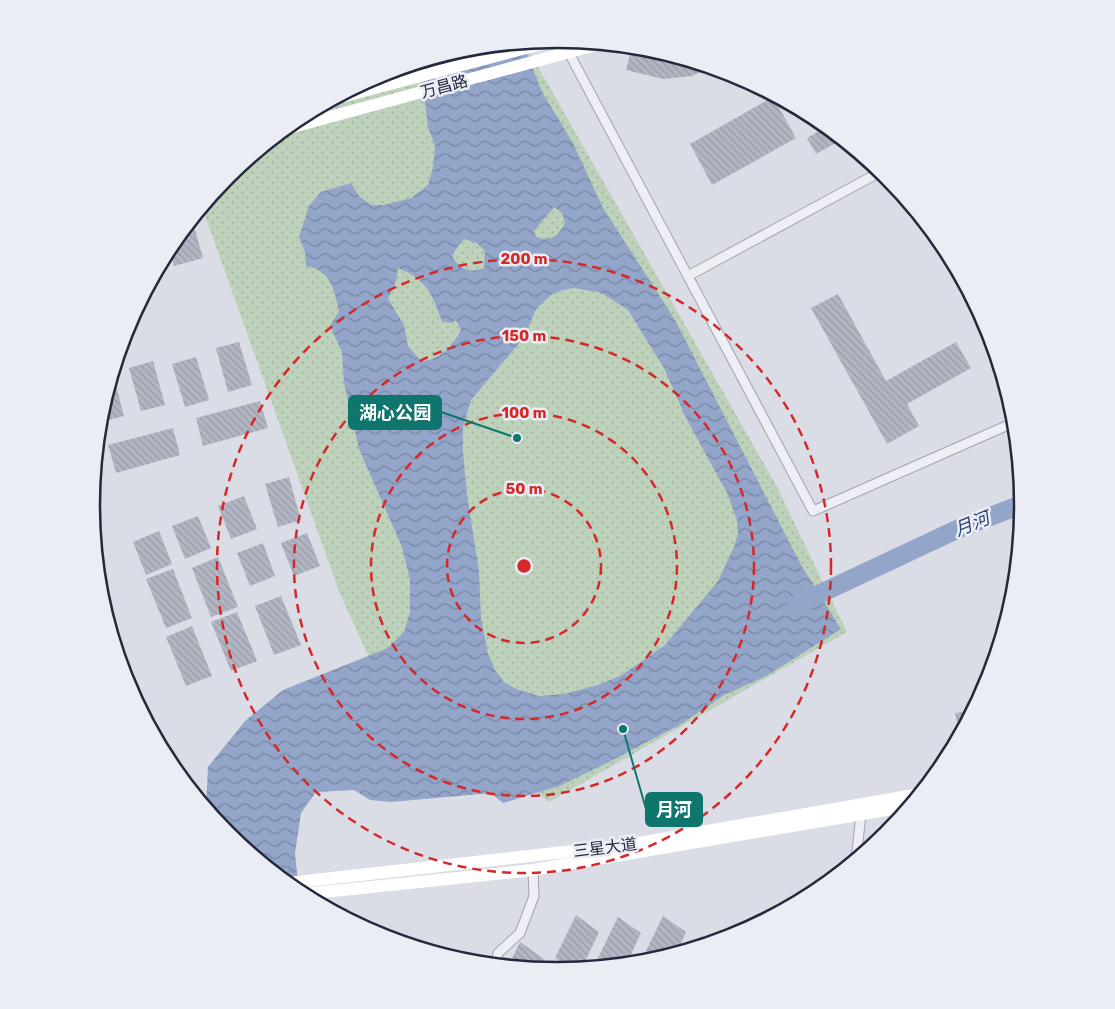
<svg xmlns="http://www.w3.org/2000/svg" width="1115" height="1009" font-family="Rubik,'Noto Sans SC',sans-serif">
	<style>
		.green { fill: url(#green-dots) }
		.water { fill: url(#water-waves); fill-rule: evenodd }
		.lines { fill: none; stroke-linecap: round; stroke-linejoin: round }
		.river { stroke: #93a5c9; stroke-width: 19 }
		.building { fill: url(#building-back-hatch) }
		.street-casing { stroke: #a0a3b0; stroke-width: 11 }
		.street { stroke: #edeff4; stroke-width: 9 }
		.secondary { stroke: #fff; stroke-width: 12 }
		.ring { fill: none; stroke: #d62828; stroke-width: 2.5; stroke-dasharray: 9 6 }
		.labels { text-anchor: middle; stroke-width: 5; stroke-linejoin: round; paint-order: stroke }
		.street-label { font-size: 16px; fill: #24293d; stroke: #eaedf4 }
		.water-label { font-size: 18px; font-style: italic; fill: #2d4172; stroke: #eaedf4 }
		.rim { fill: none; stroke: #24293d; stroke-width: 2.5 }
		.centre { fill: #d62828; stroke: #eaedf4; stroke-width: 2.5 }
		.ring-label { font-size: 15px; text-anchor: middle; font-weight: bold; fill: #d62828; stroke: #eaedf4; stroke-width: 5; stroke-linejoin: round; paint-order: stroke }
		.leader { fill: none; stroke: #0f766e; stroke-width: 2 }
		.callout-dot { fill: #0f766e; stroke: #eaedf4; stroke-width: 2 }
		.callout { fill: #0f766e; stroke: #0f766e; stroke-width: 2 }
		.callout-label { font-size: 18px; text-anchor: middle; font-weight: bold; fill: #fff }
	</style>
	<defs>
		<pattern id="green-dots" width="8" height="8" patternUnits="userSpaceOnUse" patternTransform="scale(1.25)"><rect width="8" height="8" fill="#bdd1bb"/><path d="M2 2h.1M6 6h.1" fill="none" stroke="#a2b3a2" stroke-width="1.8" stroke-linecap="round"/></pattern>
		<pattern id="water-waves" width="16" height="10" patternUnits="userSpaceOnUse" patternTransform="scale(1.25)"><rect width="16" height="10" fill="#93a5c9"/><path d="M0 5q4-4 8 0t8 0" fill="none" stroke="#7886a4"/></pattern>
		<pattern id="building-back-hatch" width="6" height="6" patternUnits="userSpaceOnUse" patternTransform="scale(1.25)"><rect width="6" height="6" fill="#b2b6c3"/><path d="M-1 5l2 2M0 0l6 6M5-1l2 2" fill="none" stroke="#999ca8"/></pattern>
	</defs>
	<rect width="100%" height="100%" fill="#dbdde6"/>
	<!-- green -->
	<polygon class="green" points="529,51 776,485 847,632 549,802 380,682 340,594 202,207 228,175 299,117 315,109"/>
	<!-- water -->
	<path class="water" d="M 522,42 L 542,92 L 573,143 L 603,208 L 675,320 L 801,565 L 841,629 L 766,676 L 724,695 L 683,723 L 607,763 L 559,786 L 503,803 L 491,793 L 391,802 L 370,800 L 354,790 L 316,792 L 301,813 L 295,853 L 299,892 L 228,834 L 206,807 L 208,767 L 245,721 L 283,690 L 388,648 L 404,632 L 410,613 L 410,580 L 402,547 L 359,449 L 344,383 L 342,352 L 330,326 L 339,311 C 334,289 331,270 306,266 L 305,252 L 299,237 L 309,206 L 321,192 L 351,183 L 359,196 L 371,205 L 384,205 L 411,198 L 428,185 L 433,168 L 435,146 L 428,127 L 420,62 L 467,48 ZM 554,207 L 562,213 L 565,223 C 557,237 554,240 537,238 L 534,231 ZM 464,239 L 477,243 L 485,251 L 484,268 C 470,274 459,269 452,256 L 457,247 ZM 398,268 C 428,280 431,293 442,321 L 450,323 L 456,320 L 461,330 C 454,345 439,361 421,361 L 408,346 L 404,325 L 388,299 L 396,281 ZM 574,288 L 597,292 L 605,295 L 628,310 L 664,368 L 686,418 L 727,493 L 737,520 L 738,534 L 734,547 L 718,581 L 665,645 L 622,675 L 598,685 L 564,694 L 539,696 L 516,689 L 504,682 L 495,670 L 488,654 L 481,618 L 479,571 L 467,495 L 463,452 L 463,427 L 471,400 L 525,336 L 536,309 L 551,295 L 563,290 Z"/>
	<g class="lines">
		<!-- river -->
		<polyline class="river" points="796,605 960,528 1023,504"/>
	</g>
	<!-- building -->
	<g class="building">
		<polygon points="632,46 649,48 712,67 692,76 663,79 626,70"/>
		<polygon points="773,97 796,138 712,185 690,144"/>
		<polygon points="827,126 843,139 816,154 807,138"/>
		<polygon points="192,219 203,258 174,266 169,248"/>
		<polygon points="838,294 886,381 956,342 971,368 907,404 919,426 887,444 811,308"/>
		<polygon points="239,342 252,385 228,392 216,348"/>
		<polygon points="196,357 209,400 185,407 172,364"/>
		<polygon points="153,361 165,405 141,411 129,368"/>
		<polygon points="113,374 124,416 101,422 101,413"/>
		<polygon points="260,401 268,428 203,446 196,418"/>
		<polygon points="173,428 180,455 116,473 108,445"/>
		<polygon points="289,477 301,520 278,527 265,484"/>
		<polygon points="244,496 257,529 231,539 218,506"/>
		<polygon points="198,516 211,548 185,559 172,526"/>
		<polygon points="93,520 96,520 124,668 123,669 101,595"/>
		<polygon points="159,531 172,564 146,575 133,542"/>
		<polygon points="307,533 320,566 294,576 281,543"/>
		<polygon points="263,543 275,576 250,586 237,553"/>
		<polygon points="218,557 238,607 211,617 192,568"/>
		<polygon points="173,569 192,618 166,628 146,579"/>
		<polygon points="281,596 301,645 274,655 255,606"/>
		<polygon points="237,612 257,661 231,671 211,622"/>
		<polygon points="192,626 212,676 186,686 166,637"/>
		<polygon points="973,711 960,734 955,713"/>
		<polygon points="778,905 783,909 773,915"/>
		<polygon points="576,915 599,932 582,968 572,969 555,958"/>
		<polygon points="663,916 686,932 677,953 646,962 642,959"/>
		<polygon points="618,917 641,933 627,963 606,965 597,960"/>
		<polygon points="701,936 710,943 696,947"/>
		<polygon points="520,942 544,959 539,968 509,965"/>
	</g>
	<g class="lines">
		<!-- street casing -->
		<g class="street-casing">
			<g id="street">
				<polyline points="569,53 813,511 1015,422"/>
				<polyline points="688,276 882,171"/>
				<polyline points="853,862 857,851 861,814"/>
				<polyline points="496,964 498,953 520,933 534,896 533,870"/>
			</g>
		</g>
		<!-- street -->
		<use href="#street" class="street"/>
		<!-- secondary -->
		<g class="secondary">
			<polyline points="330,100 560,39"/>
			<polyline points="285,129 603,43"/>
			<polyline points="288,883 627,845 920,794"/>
			<polyline points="304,894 533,870 910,806"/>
		</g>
	</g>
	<!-- distance rings -->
	<g class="ring">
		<circle cx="524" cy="566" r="77"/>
		<circle cx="524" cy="566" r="153"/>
		<circle cx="524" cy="566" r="230"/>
		<circle cx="524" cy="566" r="307"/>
	</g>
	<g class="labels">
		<!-- street labels -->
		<g class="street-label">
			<text transform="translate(444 86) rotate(-15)" y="6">万昌路</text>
			<text transform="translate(605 847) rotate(-7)" y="6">三星大道</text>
		</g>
		<!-- water labels -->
		<g class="water-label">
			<text transform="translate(972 524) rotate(-22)" y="6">月河</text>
		</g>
	</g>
	<!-- crop -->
	<path d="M0 0H1115V1009H0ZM100 505a457 457 0 1 1 914 0a457 457 0 1 1-914 0Z" fill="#eaedf4" fill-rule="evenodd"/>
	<path class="rim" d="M100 505a457 457 0 1 1 914 0a457 457 0 1 1-914 0Z"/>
	<circle cx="524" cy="566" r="8" class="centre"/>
	<g class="ring-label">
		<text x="524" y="264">200 m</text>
		<text x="524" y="341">150 m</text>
		<text x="524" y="418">100 m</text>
		<text x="524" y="494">50 m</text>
	</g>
	<!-- callouts -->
	<path class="leader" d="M517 438L441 412M623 729L646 809"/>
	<g class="callout-dot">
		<circle cx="517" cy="438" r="5"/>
		<circle cx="623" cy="729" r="5"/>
	</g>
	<g class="callout">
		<rect x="349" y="396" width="92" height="33" rx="5"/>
		<rect x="646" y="793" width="56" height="33" rx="5"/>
	</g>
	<g class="callout-label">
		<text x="395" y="419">湖心公园</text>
		<text x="674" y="816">月河</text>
	</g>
</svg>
